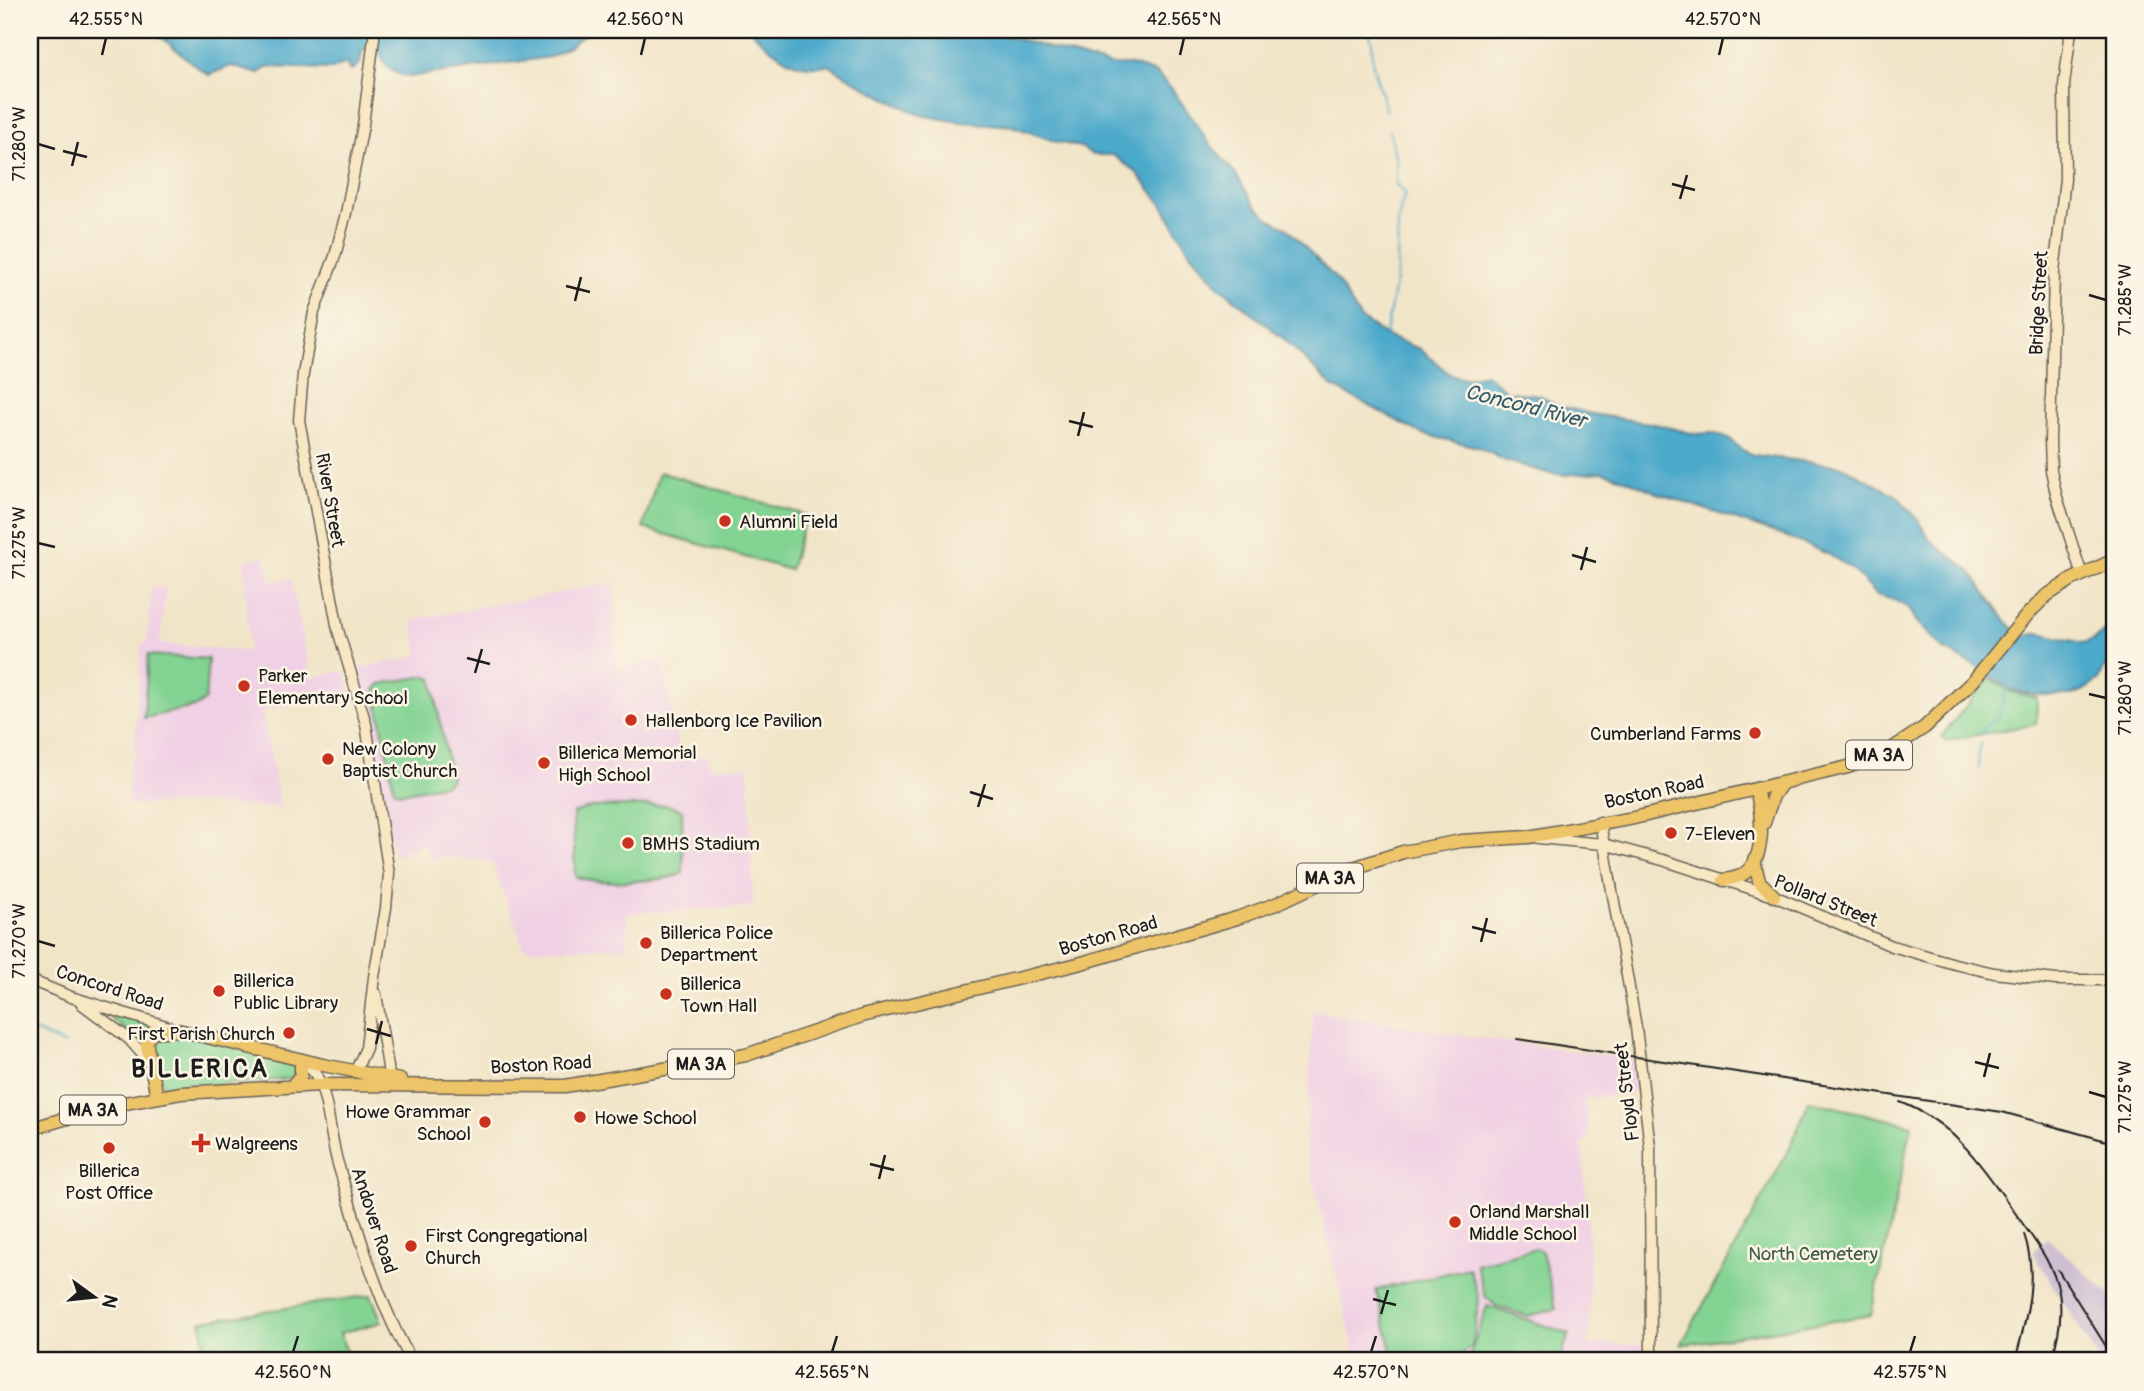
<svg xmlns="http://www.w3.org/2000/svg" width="2144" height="1391" font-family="Pangolin,sans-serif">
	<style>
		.built { fill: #f0d0e4 }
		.industrial { fill: #cebed1 }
		.green { fill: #83d393; stroke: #507858; stroke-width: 2 }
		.water { fill: #4ba9ca; stroke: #346273; stroke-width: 2 }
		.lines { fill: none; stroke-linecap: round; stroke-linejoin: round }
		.stream { stroke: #4ba9ca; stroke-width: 2 }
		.secondary-casing { stroke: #676258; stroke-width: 13 }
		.primary-casing { stroke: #676258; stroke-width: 15 }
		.secondary { stroke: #f8e7c3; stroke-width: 10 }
		.primary { stroke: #eec469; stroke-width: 12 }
		.rail { stroke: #1c1c1c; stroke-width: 2 }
		.ticks { fill: none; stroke: #1c1c1c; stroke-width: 2.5 }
		.poi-dot { fill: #c8321e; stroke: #fcf5e5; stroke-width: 2.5 }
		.labels { text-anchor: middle; stroke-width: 5; stroke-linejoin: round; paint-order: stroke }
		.shield { fill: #fcf5e5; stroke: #5f5d58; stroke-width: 2 }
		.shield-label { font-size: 18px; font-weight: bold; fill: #1c1c1c }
		.street-label { font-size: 19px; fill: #1c1c1c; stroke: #fcf5e5 }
		.poi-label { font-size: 19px; fill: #1c1c1c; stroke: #fcf5e5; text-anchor: start }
		.park-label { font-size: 19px; fill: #405c46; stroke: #fcf5e5 }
		.water-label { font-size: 21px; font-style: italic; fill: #315b6a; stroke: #fcf5e5 }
		.district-label { font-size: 26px; font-weight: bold; letter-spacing: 2px; fill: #1c1c1c; stroke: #fcf5e5 }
		.neatline { fill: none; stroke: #1c1c1c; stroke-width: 2.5 }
		.ticks-label { font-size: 18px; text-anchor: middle; fill: #1c1c1c }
	</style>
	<rect width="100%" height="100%" fill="#fcf5e5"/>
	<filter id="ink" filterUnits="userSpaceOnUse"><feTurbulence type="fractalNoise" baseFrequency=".0143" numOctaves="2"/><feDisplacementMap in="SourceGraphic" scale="14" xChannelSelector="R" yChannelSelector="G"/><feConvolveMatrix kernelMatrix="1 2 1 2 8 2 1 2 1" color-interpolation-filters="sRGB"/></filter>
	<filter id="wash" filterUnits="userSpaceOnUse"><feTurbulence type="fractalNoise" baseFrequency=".00686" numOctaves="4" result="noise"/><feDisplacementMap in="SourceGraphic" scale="28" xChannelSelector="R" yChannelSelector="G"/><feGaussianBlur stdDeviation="1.57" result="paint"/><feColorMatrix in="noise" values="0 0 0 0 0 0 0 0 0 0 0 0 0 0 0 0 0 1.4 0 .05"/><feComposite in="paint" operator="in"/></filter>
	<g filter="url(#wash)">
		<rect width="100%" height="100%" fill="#f1e5c8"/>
		<!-- built -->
		<g class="built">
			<polygon points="264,556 271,582 291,578 311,678 344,671 351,693 262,711 281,808 200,803 127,805 130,759 134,759 141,643 147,643 151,587 166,587 160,644 249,651 244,562"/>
			<polygon points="614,583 616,669 662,660 682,759 709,755 710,768 749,766 753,907 627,913 627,947 524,949 492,862 441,855 433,861 424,844 394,856 368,706 359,668 419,656 412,620"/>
			<polygon points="1313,1011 1479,1038 1633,1059 1636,1091 1585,1099 1589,1140 1582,1142 1590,1263 1589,1344 1645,1345 1644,1361 1357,1361 1306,1150"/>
		</g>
		<!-- industrial -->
		<polygon class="industrial" points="2047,1238 2114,1298 2114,1361 2100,1361 2032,1252"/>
		<!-- green -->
		<g class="green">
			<polygon points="659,472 806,515 790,570 643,528"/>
			<polygon points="148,655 208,659 205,700 198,706 144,718"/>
			<polygon points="426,676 432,679 451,779 446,784 401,793 394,790 375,690 380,684"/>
			<polygon points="1989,678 2011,692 2037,698 2036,724 1945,741 1941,737"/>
			<path d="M 667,805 L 682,810 L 683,873 C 666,882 592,885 575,876 L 573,813 L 592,807 Z"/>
			<polygon points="102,1011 289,1062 296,1068 294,1076 289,1079 164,1088 150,1050"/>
			<polygon points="1809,1101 1912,1125 1871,1315 1681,1345 1790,1148"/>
			<polygon points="1537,1248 1542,1252 1556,1309 1528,1316 1496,1306 1485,1296 1476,1264"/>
			<polygon points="1469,1268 1479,1299 1472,1346 1455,1361 1395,1361 1376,1290"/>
			<polygon points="371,1295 382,1322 340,1333 350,1361 207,1361 201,1321"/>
			<polygon points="1487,1306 1569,1334 1560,1361 1468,1361"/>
		</g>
		<!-- water -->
		<g class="water">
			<path d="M 149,30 L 590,30 L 567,48 L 550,57 L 409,77 C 391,73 384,67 379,50 L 362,51 L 360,64 L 350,71 L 346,63 L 332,69 L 267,67 L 258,74 L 231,66 L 209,75 C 187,63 172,41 149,30 Z"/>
			<path d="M 749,30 L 987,30 L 1090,60 L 1110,65 L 1131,65 L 1156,73 L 1172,89 L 1209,143 L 1235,173 L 1255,205 L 1270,219 L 1286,227 L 1337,280 L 1360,318 L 1386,336 L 1420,349 L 1451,375 L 1466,378 L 1486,374 L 1507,392 L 1540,395 L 1555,405 L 1592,414 L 1655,424 L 1695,434 L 1713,433 L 1730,439 L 1742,450 L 1753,455 L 1842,466 L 1897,496 L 1917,518 L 1931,541 L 1970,571 L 2006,621 L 2022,637 L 2039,633 L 2083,643 L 2093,640 L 2114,624 L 2114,665 L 2105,666 L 2099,680 L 2084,690 L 2072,695 L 2035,695 L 2012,690 L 1972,664 L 1944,650 L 1915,620 L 1910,609 L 1894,600 L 1877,595 L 1852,569 L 1828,554 L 1785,536 L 1660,494 L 1623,478 L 1602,472 L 1564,475 L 1547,473 L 1506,461 L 1478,447 L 1422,434 L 1332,386 L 1285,340 L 1220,287 L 1188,249 L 1164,207 L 1136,172 L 1113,155 L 1093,155 L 1081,147 L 1057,142 L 1012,126 L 960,122 L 920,115 L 872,91 L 828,65 C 790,72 776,52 749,30 Z"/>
		</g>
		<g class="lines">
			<!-- stream -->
			<g class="stream">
				<polyline points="1368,30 1372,41 1373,66 1386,111"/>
				<path d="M 1386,336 C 1388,314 1395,292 1397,270 C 1398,243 1395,220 1405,194 L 1396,184 L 1396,159 L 1389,130"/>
				<polyline points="1981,733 1985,727 1999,716 2007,685"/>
				<polyline points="1979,768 1978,753 1981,743"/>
				<polyline points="30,1029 65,1045"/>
			</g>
		</g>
	</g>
	<g filter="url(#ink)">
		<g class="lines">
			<!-- secondary casing -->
			<g class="secondary-casing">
				<g id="secondary">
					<polyline points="2071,30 2064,85 2065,179 2054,272 2050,441 2051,470 2056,494 2082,575"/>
					<polyline points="1600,822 1636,1027 1650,1147 1651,1361"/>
					<polyline points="1538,838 1603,844 1666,861 1774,896 1892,946 1955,964 1994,973 2056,980 2114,980"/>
					<polyline points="30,980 71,997 176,1029"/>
					<polyline points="376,994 388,1067 389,1078 385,1084"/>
					<polyline points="82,1004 129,1039 149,1062"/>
					<path d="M 301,1060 C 306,1065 312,1069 316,1075 C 329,1099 330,1138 338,1164 C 358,1230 377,1302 412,1361"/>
					<polyline points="355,1072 366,1048 374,977 386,908 389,874 366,724 338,630 299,420 303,374 314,312 335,256 346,213 363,125 375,30"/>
				</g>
			</g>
			<!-- primary casing -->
			<g class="primary-casing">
				<g id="primary">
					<polyline points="1764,823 1773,796 1782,783"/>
					<polyline points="1754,860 1759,881 1774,896"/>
					<path d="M 1724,880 C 1731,879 1739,878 1745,873 C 1767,856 1762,812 1756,789"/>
					<polyline points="292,1086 301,1075 301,1060"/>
					<polyline points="157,1097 146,1041 153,1032 178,1030 323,1065 400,1080"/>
					<polyline points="30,1129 108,1106 181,1093 320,1085 565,1086 746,1055 862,1016 1078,964 1237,918 1276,904 1350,869 1403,852 1461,841 1528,837 1634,818 1848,767 1890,750 1925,727 1974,680 2027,615 2046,596 2071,580 2114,560"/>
				</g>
			</g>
			<!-- secondary -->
			<use href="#secondary" class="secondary"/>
			<!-- primary -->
			<use href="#primary" class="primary"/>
			<!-- rail -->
			<g class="rail">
				<polyline points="1517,1039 2002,1112 2114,1143"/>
				<path d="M 1900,1102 C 1956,1123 1985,1170 2018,1217 C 2034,1240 2053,1263 2059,1292 C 2063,1315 2058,1340 2051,1361"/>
				<polyline points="2058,1270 2114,1359"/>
				<path d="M 2015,1361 C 2026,1319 2039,1278 2024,1234"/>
			</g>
		</g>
	</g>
	<!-- ticks -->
	<path class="ticks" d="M 102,55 L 106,38M 641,55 L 645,38M 1180,55 L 1184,38M 1719,55 L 1723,38M 38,144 L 55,149M 63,151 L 87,157M 72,166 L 78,142M 1672,184 L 1695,190M 1680,199 L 1687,175M 566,286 L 590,292M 2089,295 L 2106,300M 575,301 L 581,277M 1069,421 L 1093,427M 1078,436 L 1084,412M 38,543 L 55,547M 1572,555 L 1596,562M 1581,570 L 1587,547M 467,658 L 490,664M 475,673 L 482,649M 2089,694 L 2106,698M 970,792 L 993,799M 978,807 L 985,784M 1472,927 L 1496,933M 38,941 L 55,946M 1481,942 L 1487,918M 367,1029 L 391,1036M 376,1044 L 382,1021M 1975,1062 L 1999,1068M 1984,1077 L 1990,1053M 2089,1092 L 2106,1097M 870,1164 L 894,1170M 879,1179 L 885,1155M 1373,1299 L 1396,1305M 1381,1314 L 1388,1290M 293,1352 L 298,1336M 832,1352 L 837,1336M 1371,1352 L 1376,1336M 1910,1352 L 1915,1336"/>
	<!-- markers -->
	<g class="poi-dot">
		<circle cx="725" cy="521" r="7"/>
		<circle cx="244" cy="686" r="7"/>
		<circle cx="631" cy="720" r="7"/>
		<circle cx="1755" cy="733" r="7"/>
		<circle cx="328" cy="759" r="7"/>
		<circle cx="544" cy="763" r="7"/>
		<circle cx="1671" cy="833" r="7"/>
		<circle cx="628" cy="843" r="7"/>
		<circle cx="646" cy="943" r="7"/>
		<circle cx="219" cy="991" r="7"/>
		<circle cx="666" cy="994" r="7"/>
		<circle cx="289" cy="1033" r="7"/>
		<circle cx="580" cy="1117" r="7"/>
		<circle cx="485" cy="1122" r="7"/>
		<path d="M197.5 1132.5h7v7h7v7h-7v7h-7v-7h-7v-7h7z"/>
		<circle cx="109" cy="1148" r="7"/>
		<circle cx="1455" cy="1222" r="7"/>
		<circle cx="411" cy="1246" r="7"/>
	</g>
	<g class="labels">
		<!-- shield labels -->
		<g class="shield">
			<rect x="1846" y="740.5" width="66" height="29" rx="5"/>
			<rect x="1297" y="863.5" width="66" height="29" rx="5"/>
			<rect x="668" y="1049.5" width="66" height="29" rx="5"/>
			<rect x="60" y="1095.5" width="66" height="29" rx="5"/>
		</g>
		<g class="shield-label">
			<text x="1879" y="761">MA 3A</text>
			<text x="1330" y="884">MA 3A</text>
			<text x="701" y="1070">MA 3A</text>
			<text x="93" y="1116">MA 3A</text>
		</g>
		<!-- street labels -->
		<g class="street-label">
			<text transform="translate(2038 303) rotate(-87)" y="7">Bridge Street</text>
			<text transform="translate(331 500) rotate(80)" y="7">River Street</text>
			<text transform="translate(1654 791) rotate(-12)" y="7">Boston Road</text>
			<text transform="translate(1826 900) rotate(22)" y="7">Pollard Street</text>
			<text transform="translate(1108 935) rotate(-16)" y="7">Boston Road</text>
			<text transform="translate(110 987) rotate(18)" y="7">Concord Road</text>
			<text transform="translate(541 1064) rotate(-3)" y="7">Boston Road</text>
			<text transform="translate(1626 1092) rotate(-97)" y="7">Floyd Street</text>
			<text transform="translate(375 1220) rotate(72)" y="7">Andover Road</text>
		</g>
		<!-- poi labels -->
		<g class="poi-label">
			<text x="739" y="528">Alumni Field</text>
			<text x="258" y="682">Parker<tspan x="258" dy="22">Elementary School</tspan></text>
			<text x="645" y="727">Hallenborg Ice Pavilion</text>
			<text x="1741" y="740" text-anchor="end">Cumberland Farms</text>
			<text x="342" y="755">New Colony<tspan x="342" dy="22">Baptist Church</tspan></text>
			<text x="558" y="759">Billerica Memorial<tspan x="558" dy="22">High School</tspan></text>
			<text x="1685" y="840">7-Eleven</text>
			<text x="642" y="850">BMHS Stadium</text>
			<text x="660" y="939">Billerica Police<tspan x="660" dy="22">Department</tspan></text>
			<text x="233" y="987">Billerica<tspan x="233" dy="22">Public Library</tspan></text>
			<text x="680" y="990">Billerica<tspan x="680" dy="22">Town Hall</tspan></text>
			<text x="275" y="1040" text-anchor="end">First Parish Church</text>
			<text x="471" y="1118" text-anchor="end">Howe Grammar<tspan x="471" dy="22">School</tspan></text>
			<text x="594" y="1124">Howe School</text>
			<text x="215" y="1150">Walgreens</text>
			<text x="109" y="1177" text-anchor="middle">Billerica<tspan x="109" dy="22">Post Office</tspan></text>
			<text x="1469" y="1218">Orland Marshall<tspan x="1469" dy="22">Middle School</tspan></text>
			<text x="425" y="1242">First Congregational<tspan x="425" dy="22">Church</tspan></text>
		</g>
		<!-- park labels -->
		<g class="park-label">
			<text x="1813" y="1260">North Cemetery</text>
		</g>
		<!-- water labels -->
		<g class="water-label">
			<text transform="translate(1526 406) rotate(14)" y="7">Concord River</text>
		</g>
		<!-- district labels -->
		<g class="district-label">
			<text x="200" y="1077">BILLERICA</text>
		</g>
	</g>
	<!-- margin -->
	<rect width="2144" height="1391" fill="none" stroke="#fcf5e5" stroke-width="77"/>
	<!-- north arrow -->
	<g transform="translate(94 1297) rotate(105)" stroke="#fcf5e5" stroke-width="5" paint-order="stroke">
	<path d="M0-5L12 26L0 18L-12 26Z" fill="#1c1c1c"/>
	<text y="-10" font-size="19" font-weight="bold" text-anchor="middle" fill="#1c1c1c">N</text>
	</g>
	<rect x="38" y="38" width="2068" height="1314" class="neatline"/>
	<g class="ticks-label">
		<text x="106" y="25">42.555°N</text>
		<text x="645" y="25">42.560°N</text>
		<text x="1184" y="25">42.565°N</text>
		<text x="1723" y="25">42.570°N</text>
		<text transform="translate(19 144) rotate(-90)" y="6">71.280°W</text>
		<text transform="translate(2125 300) rotate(-90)" y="6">71.285°W</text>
		<text transform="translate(19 543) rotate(-90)" y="6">71.275°W</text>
		<text transform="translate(2125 698) rotate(-90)" y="6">71.280°W</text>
		<text transform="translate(19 941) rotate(-90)" y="6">71.270°W</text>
		<text transform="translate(2125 1097) rotate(-90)" y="6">71.275°W</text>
		<text x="293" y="1378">42.560°N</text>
		<text x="832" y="1378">42.565°N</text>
		<text x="1371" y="1378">42.570°N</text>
		<text x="1910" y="1378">42.575°N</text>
	</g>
</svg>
